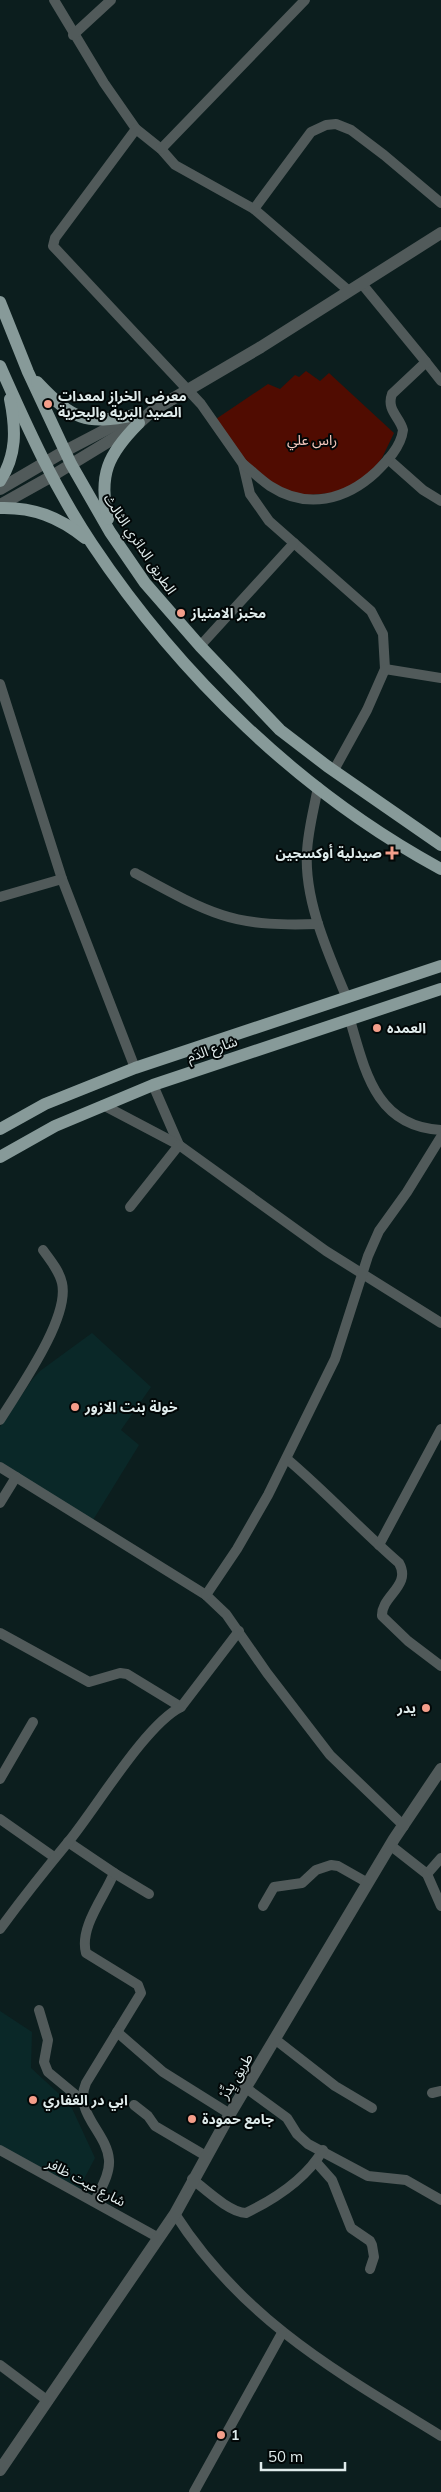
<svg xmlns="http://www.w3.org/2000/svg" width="441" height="2492" font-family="Mulish,'Noto Sans Arabic',sans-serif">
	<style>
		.built { fill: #0a2828 }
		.green { fill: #500c01 }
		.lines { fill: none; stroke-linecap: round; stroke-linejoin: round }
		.minor { stroke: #515a5a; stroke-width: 10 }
		.tertiary { stroke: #515a5a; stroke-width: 12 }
		.primary { stroke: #879a99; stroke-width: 12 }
		.poi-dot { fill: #f49e8a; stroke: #020707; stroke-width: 2 }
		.labels { text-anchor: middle; stroke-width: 4; stroke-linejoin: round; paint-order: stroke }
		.poi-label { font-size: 14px; font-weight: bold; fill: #dfebeb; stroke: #020707; text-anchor: start }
		.park-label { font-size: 14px; fill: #facdc2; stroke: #020707 }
		.street-label { font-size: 14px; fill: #dfebeb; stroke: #020707 }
	</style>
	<rect width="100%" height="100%" fill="#0c1e1e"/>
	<!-- built -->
	<g class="built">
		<polygon points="92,1333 151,1387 121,1430 139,1445 93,1520 0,1462 0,1427 32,1380 40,1371"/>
		<polygon points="0,2011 32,2032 31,2068 70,2104 95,2158 78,2190 0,2148"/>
	</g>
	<!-- green -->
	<polygon class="green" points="306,371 320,381 329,373 394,433 382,458 370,473 344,492 296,496 252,470 216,419 268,384 280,389 295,375 299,377"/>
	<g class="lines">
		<!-- minor -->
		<g class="minor">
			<polyline points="54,0 104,83 136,129 161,149 175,165 254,209 349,291"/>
			<polyline points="73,35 111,0"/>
			<polyline points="136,129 55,238 53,246 201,404 243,464 250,494 269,521 371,611 383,634 385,669"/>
			<polyline points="161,149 305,0"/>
			<polyline points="254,209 311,132 326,125 336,124 351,130 384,155 441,203"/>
			<polyline points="426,362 441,381"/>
			<polyline points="388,459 423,490 441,501"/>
			<path d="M 243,464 C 252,471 261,480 270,486 C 307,510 346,500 376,472 C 387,461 401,447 403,430 C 400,417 386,410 392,394 L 426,362 L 362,284"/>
			<polyline points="200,646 294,543"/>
			<polyline points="0,684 62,879 135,1068"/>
			<polyline points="334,770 367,710 385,669 441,678"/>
			<path d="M 318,787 C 314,809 308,830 307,852 C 304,900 328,953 346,996"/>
			<path d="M 135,873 C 163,888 192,905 222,915 C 252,925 286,925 318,924"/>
			<polyline points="0,897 62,879"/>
			<path d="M 350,1020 C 365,1071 376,1127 441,1130"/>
			<polyline points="153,1085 179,1145"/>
			<polyline points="103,1105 179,1145 326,1251 441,1323"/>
			<polyline points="130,1207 179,1145"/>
			<path d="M 0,1420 C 19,1389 70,1318 62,1283 C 59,1270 50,1260 43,1250"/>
			<path d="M 287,1459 C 326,1492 361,1530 399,1563 C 412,1586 381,1596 382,1616 L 408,1641 L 441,1666"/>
			<polyline points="0,1467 206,1595 226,1614 267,1673 330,1755 404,1826"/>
			<polyline points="0,1503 16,1477"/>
			<polyline points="379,1545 441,1429"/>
			<polyline points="206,1595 237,1549 268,1495 335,1359 368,1256 379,1231 407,1192 441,1137"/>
			<polyline points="0,1633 89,1682 120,1673 127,1674 181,1707"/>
			<polyline points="0,1779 33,1722"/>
			<polyline points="0,1819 54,1857"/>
			<path d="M 68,1842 L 114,1873 C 105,1896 79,1927 86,1953 L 138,1985 L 141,1993 L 86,2083 C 73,2113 107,2132 109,2160 C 110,2174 101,2188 95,2201"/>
			<polyline points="390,1845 427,1874 441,1858"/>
			<polyline points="114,1873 149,1894"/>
			<polyline points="427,1874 441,1906"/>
			<polyline points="263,1906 274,1887 302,1883 316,1870 331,1865 338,1866 368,1883"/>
			<path d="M 0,1929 C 22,1899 45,1870 69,1841 C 96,1808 146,1724 181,1707 L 239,1631"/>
			<polyline points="39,2010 48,2040 44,2062 48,2072 83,2101"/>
			<polyline points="117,2032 163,2072 230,2114"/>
			<polyline points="276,2040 335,2086 372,2108"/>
			<polyline points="246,2088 287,2118 297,2134 308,2144 368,2176 406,2180 441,2200"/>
			<polyline points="432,2093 441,2091"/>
			<polyline points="134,2105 148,2116 155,2126 206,2156"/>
			<polyline points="0,2150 159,2238"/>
			<polyline points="316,2162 332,2180 351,2228 370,2241 372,2245 374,2257 370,2269"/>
			<path d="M 192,2179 C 205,2189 230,2213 246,2213 C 275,2199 306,2179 323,2150"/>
			<path d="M 175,2214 C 243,2320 337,2372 441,2436"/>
			<polyline points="0,2365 48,2401"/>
			<polyline points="194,2492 282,2333"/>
		</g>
		<!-- tertiary -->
		<g class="tertiary">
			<polyline points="0,489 65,451 130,417"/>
			<polyline points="0,505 52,476 139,423 152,411 261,347 441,233"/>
			<polyline points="0,2470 175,2214 230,2114 394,1839 441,1769"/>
		</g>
		<!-- primary -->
		<g class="primary">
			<polyline points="0,302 28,372 71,464 110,532 145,583 200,646 280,730 327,766 441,845"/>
			<path d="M 0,366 C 27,427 55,489 92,544 C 180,676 301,793 441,869"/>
			<path d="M 37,382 C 73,420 85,425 135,415"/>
			<path d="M 0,481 C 17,455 16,429 10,399"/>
			<path d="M 0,508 C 33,507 59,517 85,538"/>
			<path d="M 108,519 C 98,475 108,454 139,423"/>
			<polyline points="0,1129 45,1104 135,1068 441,966"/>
			<polyline points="0,1157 55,1126 153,1085 441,989"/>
		</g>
	</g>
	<!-- markers -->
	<g class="poi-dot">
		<circle cx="48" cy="404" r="5"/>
		<circle cx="181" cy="613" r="5"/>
		<path d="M389.5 845.5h5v5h5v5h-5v5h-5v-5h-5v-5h5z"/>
		<circle cx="377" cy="1028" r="5"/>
		<circle cx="75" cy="1407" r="5"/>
		<circle cx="426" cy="1708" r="5"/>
		<circle cx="33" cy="2100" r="5"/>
		<circle cx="192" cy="2119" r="5"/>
		<circle cx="221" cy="2435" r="5"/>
	</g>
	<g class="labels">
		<!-- poi labels -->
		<g class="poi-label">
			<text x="58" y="401">معرض الخراز لمعدات<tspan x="58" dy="16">الصيد البرية والبحرية</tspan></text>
			<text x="191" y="618">مخبز اﻻمتياز</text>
			<text x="382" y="858" text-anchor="end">صيدلية أوكسجين</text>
			<text x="387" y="1033">العمده</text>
			<text x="85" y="1412">خولة بنت الازور</text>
			<text x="416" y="1713" text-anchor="end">يدر</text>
			<text x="43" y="2105">ابي در الغفاري</text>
			<text x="202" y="2124">جامع حمودة</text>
			<text x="231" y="2440">1</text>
		</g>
		<!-- park labels -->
		<g class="park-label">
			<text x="312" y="445">راس علي</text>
		</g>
		<!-- street labels -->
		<g class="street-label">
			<text transform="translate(140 544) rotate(56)" y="5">الطريق الدائري الثالث</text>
			<text transform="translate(212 1049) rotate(-19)" y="5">شارع الدَم</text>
			<text transform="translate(236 2076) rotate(-58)" y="5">طريق يِدِّرْ</text>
			<text transform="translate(86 2182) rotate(28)" y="5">شارع عيت ظافر</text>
		</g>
	</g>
	<!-- scale -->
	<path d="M261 2462v8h84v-8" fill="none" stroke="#dfebeb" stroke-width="2.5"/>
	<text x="268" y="2462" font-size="15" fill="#dfebeb" stroke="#020707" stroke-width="4" paint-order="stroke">50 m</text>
</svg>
